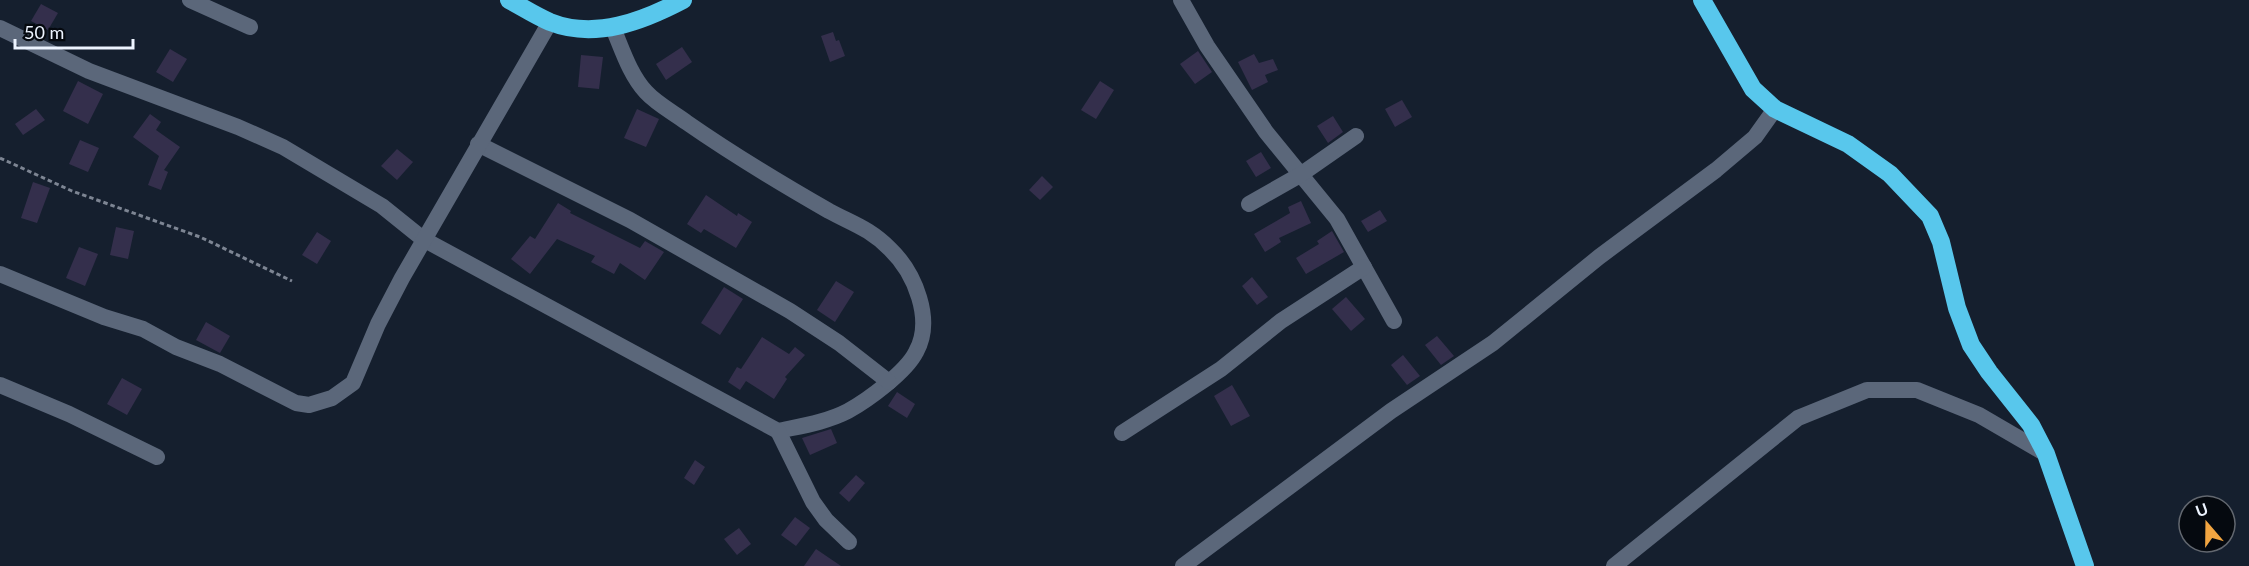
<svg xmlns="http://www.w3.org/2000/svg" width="2249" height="566" font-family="Lato,sans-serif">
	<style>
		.building { fill: #342f4c }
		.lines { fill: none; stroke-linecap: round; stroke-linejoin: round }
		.path { stroke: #7d8593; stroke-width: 3; stroke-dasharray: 4.5 3; stroke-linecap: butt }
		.minor { stroke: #5b677a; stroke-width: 16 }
		.highway { stroke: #58c7ec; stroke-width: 18 }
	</style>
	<rect width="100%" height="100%" fill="#151f2e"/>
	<!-- building -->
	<g class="building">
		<polygon points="41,4 58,13 48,30 31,21"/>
		<polygon points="833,32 836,41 839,40 845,56 830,62 821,36"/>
		<polygon points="682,47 692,62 666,80 656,64"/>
		<polygon points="170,49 187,59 173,82 156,72"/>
		<polygon points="1198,51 1212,72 1195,84 1180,64"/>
		<polygon points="1254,54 1259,63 1273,59 1278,70 1265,75 1268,82 1252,90 1238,62"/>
		<polygon points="581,55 603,57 599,89 578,87"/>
		<polygon points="78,81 103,94 88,124 63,111"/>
		<polygon points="1100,81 1114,90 1096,119 1081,110"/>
		<polygon points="1402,100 1412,117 1395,127 1385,109"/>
		<polygon points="36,109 45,120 23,135 15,124"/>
		<polygon points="637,109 659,119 646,147 624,138"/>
		<polygon points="150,114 161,122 156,130 180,147 164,170 168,172 161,190 148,185 159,156 133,137"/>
		<polygon points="1333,116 1343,132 1328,143 1317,126"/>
		<polygon points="80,140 99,148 88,172 69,164"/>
		<polygon points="397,149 413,162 397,180 381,166"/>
		<polygon points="1261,152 1271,168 1256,177 1246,161"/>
		<polygon points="1042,176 1053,187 1040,200 1029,190"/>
		<polygon points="33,182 50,188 37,223 21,218"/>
		<polygon points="706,195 737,216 738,213 752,222 736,248 704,229 701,233 687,224"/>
		<polygon points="1301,201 1311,223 1279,238 1281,242 1265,252 1254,234 1290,213 1288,207"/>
		<polygon points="558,203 571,211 570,213 640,248 645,241 664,252 645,280 620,263 614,274 591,262 595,256 557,239 530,274 511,259 530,236 535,239"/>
		<polygon points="1380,210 1387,221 1368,232 1361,221"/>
		<polygon points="116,227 134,231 128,259 110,255"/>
		<polygon points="1332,231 1344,252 1306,274 1296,258 1319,244 1317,241"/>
		<polygon points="317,232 331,241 317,264 302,255"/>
		<polygon points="79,247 98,254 85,286 66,278"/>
		<polygon points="1252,277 1268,297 1257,305 1242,286"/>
		<polygon points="836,281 854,292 835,322 817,310"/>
		<polygon points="724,287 743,299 720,335 701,323"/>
		<polygon points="1346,297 1365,319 1351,331 1332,309"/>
		<polygon points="206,322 230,336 220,353 196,340"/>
		<polygon points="1437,336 1454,356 1441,365 1425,345"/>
		<polygon points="762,337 789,354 795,347 805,355 785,377 787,379 774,399 746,381 740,390 728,382 737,367 741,369"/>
		<polygon points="1403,355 1420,376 1407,385 1391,365"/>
		<polygon points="122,378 142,389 127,415 107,404"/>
		<polygon points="1232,385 1250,416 1231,426 1214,396"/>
		<polygon points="897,392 915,404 907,418 888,406"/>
		<polygon points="831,429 837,443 810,455 802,438"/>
		<polygon points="695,460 705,467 694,485 684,478"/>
		<polygon points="856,475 865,483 849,502 839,493"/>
		<polygon points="795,517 810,528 796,546 781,535"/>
		<polygon points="739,528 751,544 737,555 724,539"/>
		<polygon points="816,549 841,566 804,566"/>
	</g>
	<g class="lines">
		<!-- path -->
		<polyline class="path" points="0,158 72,191 200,237 292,281"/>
		<!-- minor -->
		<g class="minor">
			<polyline points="190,0 250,27"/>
			<polyline points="1181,0 1207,46 1266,132 1337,219 1394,321"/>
			<path d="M 0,28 L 89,71 L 238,127 L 283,147 L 382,206 L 423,239 L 778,431 C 801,426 827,422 848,411 C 868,400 906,372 916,352 C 934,320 915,273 890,249 C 869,228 853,224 829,211 C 780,183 732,154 686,122 C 674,113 657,104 646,92 C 630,75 622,49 613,28"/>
			<polyline points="478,144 630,220 790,311 839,343 889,382"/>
			<polyline points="1249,204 1300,175 1356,136"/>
			<polyline points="0,274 104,317 143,329 176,347 220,364 296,403 309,405 332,398 353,383 378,324 402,278 550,22"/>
			<polyline points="0,385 69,414 157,457"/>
			<polyline points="778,431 813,502 826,520 849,542"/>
			<polyline points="1122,433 1221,369 1281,321 1364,267"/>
			<polyline points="1183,566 1391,411 1493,343 1599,257 1716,170 1755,137 1775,109"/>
			<polyline points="1614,566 1798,418 1867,390 1917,390 1979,415 2046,454"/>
		</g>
		<!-- highway -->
		<g class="highway">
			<path d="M 509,0 C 522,7 536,16 550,22 C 595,40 643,21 683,0"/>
			<polyline points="1702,0 1753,89 1775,109 1848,144 1890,174 1930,216 1941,242 1957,308 1971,345 1989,372 2031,425 2046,454 2085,566"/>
		</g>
	</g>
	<!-- north arrow -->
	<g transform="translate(2207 524) rotate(340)"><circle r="28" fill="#05090f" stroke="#62676f" stroke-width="1.5"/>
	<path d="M0-4.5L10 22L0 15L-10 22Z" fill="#f2a541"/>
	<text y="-9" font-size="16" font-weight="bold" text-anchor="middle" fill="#edf4ff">U</text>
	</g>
	<!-- scale -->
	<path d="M15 39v9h118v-9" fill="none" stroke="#edf4ff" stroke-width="3"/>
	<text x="24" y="39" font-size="18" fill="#edf4ff" stroke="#05090f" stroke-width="4.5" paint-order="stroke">50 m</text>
</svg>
